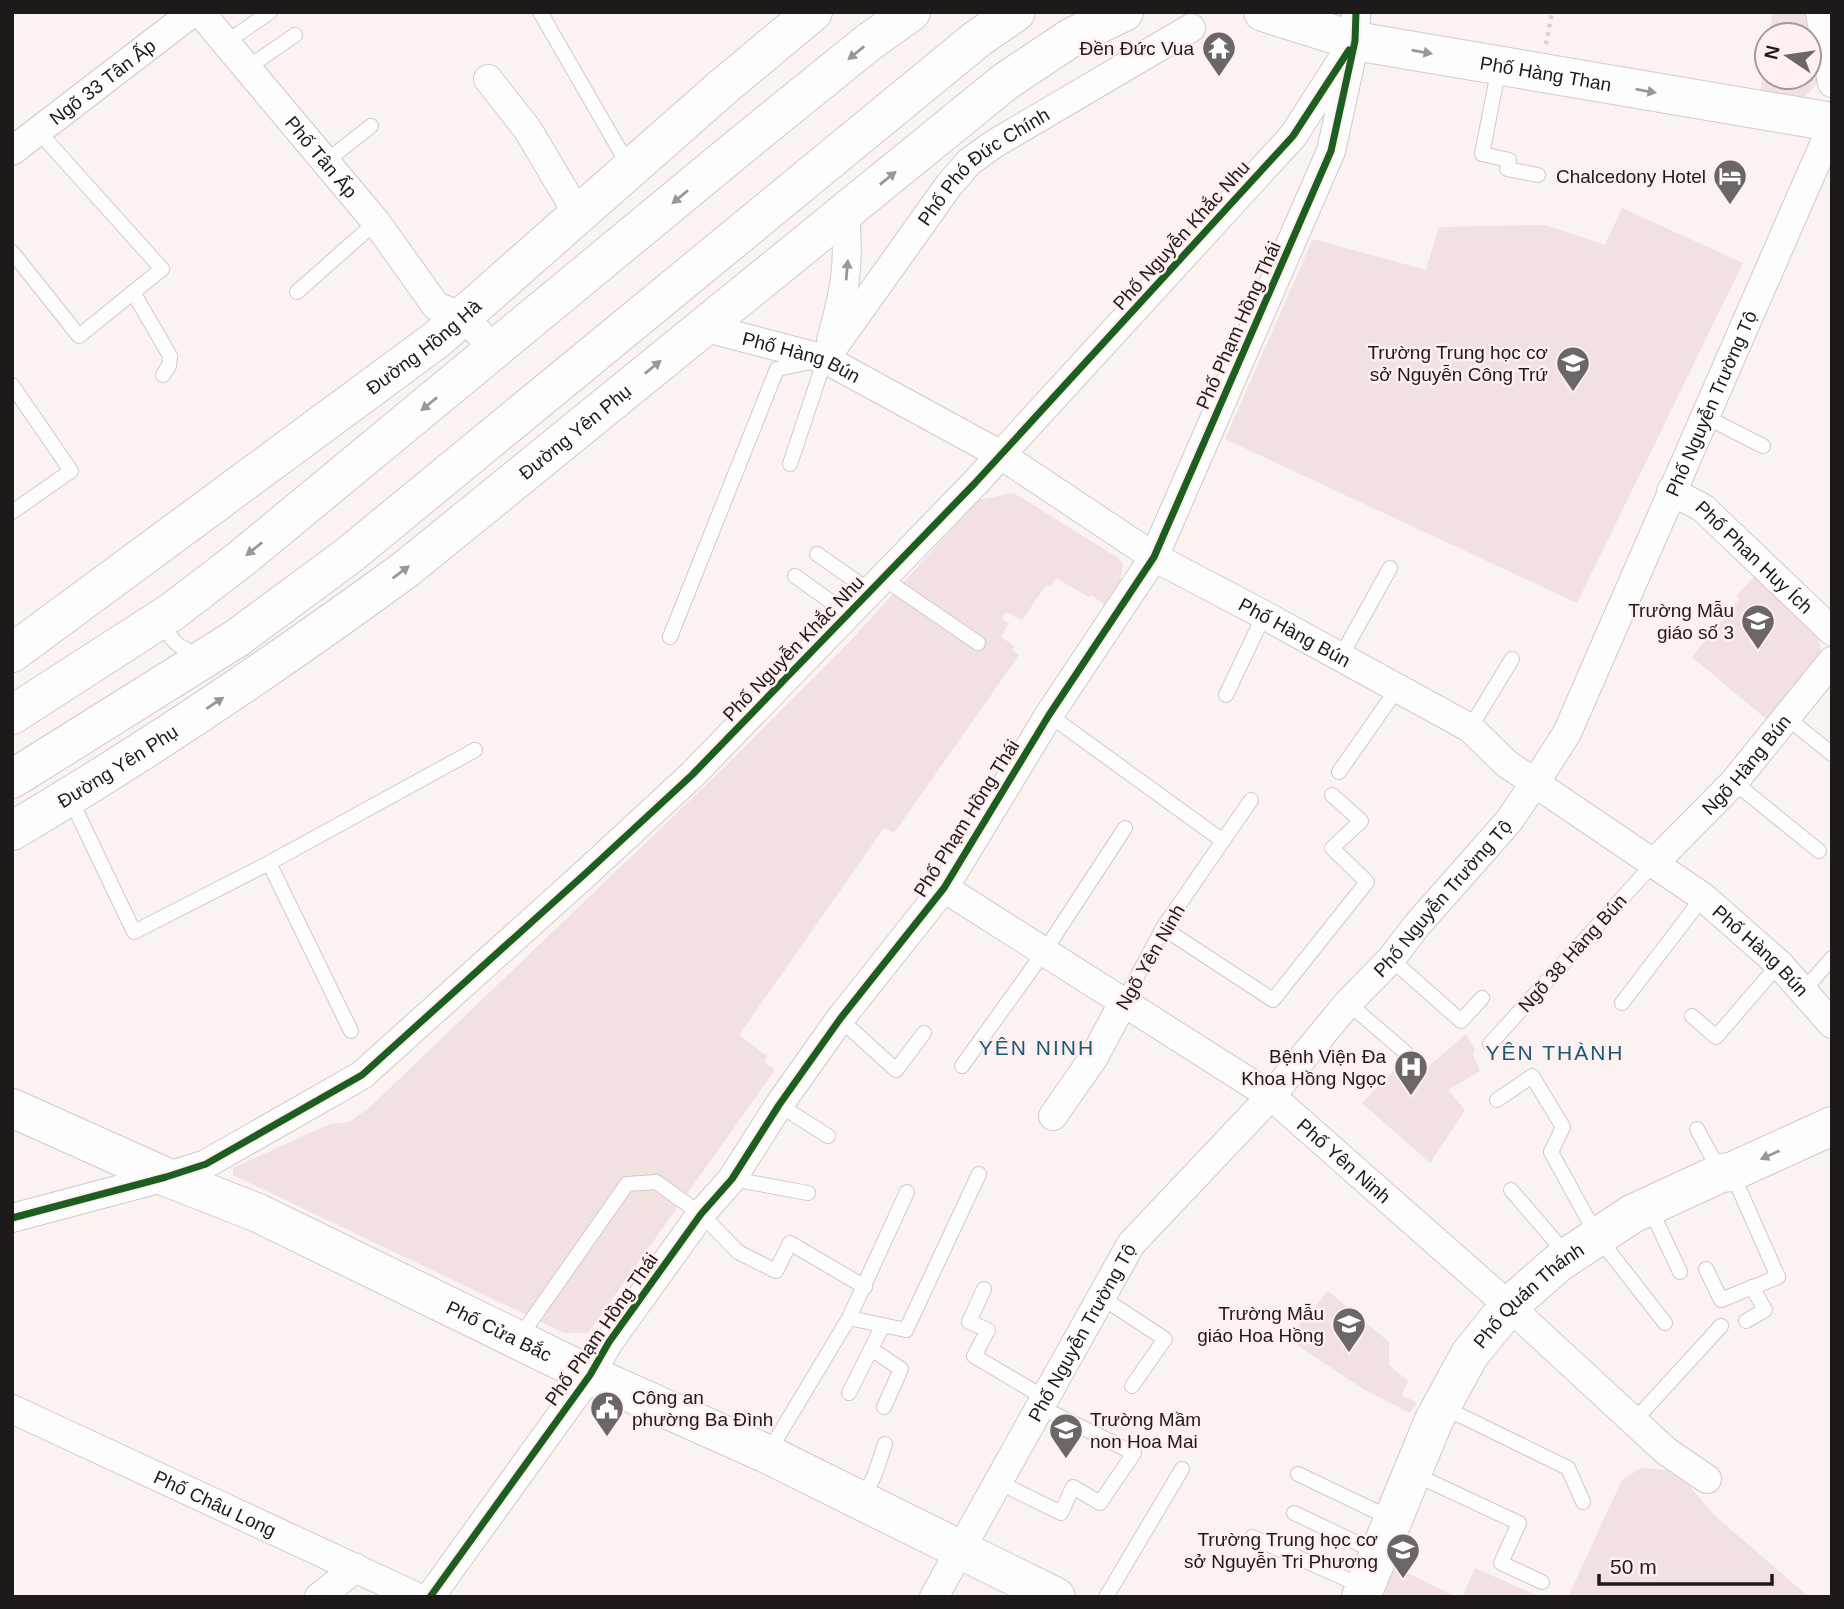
<svg xmlns="http://www.w3.org/2000/svg" width="1844" height="1609" font-family="Arial,sans-serif">
	<style>
		.built { fill: #f1e1e0 }
		.lines { fill: none; stroke-linecap: round; stroke-linejoin: round }
		.lane-casing { stroke: #d1caca; stroke-width: 16 }
		.street-casing { stroke: #d1caca; stroke-width: 30 }
		.secondary-casing { stroke: #d1caca; stroke-width: 40 }
		.primary-casing { stroke: #d1caca; stroke-width: 40 }
		.path { stroke: #d6d3d3; stroke-width: 4.5; stroke-dasharray: 3.5 5; stroke-linecap: butt }
		.lane { stroke: #fefdfd; stroke-width: 14 }
		.street { stroke: #fefdfd; stroke-width: 28 }
		.secondary { stroke: #fefdfd; stroke-width: 38 }
		.primary { stroke: #fefdfd; stroke-width: 38 }
		.cycleway-casing { stroke: #ffefee; stroke-width: 11 }
		.cycleway { stroke: #1b5e20; stroke-width: 7 }
		.oneway { fill: #9a9797 }
		.labels { text-anchor: middle; stroke-width: 5; stroke-linejoin: round; paint-order: stroke }
		.poi-label { font-size: 19px; fill: #1f1a1a; stroke: #ffefee; text-anchor: end }
		.street-label { font-size: 19px; fill: #1f1a1a; stroke: #ffefee }
		.neighbourhood-label { font-size: 21px; letter-spacing: 2px; fill: #165b77; stroke: #ffefee }
	</style>
	<rect width="100%" height="100%" fill="#fbf2f2"/>
	<!-- built -->
	<g class="built">
		<polygon points="1773,12 1806,12 1819,77 1818,83 1804,97 1760,92 1767,49 1767,77 1809,77 1809,35 1769,35"/>
		<polygon points="1622,208 1743,263 1577,603 1225,439 1313,239 1426,270 1439,227 1545,225 1605,245"/>
		<polygon points="1014,493 1118,558 1123,565 1120,581 1106,605 1091,595 1089,597 1056,578 1050,587 1046,585 1022,620 1006,612 1002,619 1009,623 1001,637 1014,646 1012,650 1019,655 894,833 884,828 739,1035 767,1056 764,1062 775,1070 588,1333 564,1333 233,1175 233,1168 330,1124 349,1122 369,1108 731,761 853,638 978,500"/>
		<polygon points="1756,575 1819,636 1821,661 1771,723 1692,657 1739,599 1736,596"/>
		<polygon points="1466,1034 1475,1049 1473,1055 1480,1071 1448,1090 1465,1110 1430,1163 1362,1103 1393,1071 1406,1086"/>
		<polygon points="1328,1291 1389,1342 1389,1365 1408,1381 1402,1395 1417,1403 1410,1413 1363,1389 1288,1339"/>
		<polygon points="1641,1468 1666,1470 1689,1485 1713,1514 1809,1597 1568,1597 1622,1480"/>
		<polygon points="1389,1564 1456,1597 1375,1597"/>
		<polygon points="1475,1568 1540,1597 1462,1597"/>
	</g>
	<g class="lines">
		<!-- lane casing -->
		<g class="lane-casing">
			<g id="lane">
				<polyline points="540,12 630,168"/>
				<polyline points="225,43 270,12"/>
				<polyline points="1499,67 1482,154 1509,160 1507,169 1538,175"/>
				<polyline points="247,68 295,35"/>
				<polyline points="325,162 371,126"/>
				<polyline points="12,252 79,336 162,269 38,131"/>
				<polyline points="133,292 170,356 169,366 163,375"/>
				<polyline points="297,292 376,222"/>
				<polyline points="12,385 71,471 12,512"/>
				<polyline points="1704,416 1763,446"/>
				<polyline points="817,554 870,591"/>
				<polyline points="795,576 848,614"/>
				<polyline points="883,578 978,643"/>
				<path d="M 169,618 C 163,639 181,649 198,654"/>
				<polyline points="670,637 777,369 825,359 790,464"/>
				<polyline points="1340,658 1390,568"/>
				<polyline points="1226,695 1264,615"/>
				<polyline points="1049,715 1223,841"/>
				<polyline points="1786,717 1832,754"/>
				<polyline points="1470,728 1512,659"/>
				<polyline points="1339,772 1397,689"/>
				<polyline points="1734,782 1819,851"/>
				<polyline points="70,798 134,932 269,863 475,750"/>
				<polyline points="269,863 351,1031"/>
				<polyline points="1163,928 1273,1000 1367,882 1332,848 1361,821 1332,795"/>
				<polyline points="1391,959 1461,1021 1482,998"/>
				<polyline points="1804,990 1832,958"/>
				<polyline points="1124,1001 1163,928 1251,800"/>
				<polyline points="1348,1003 1406,1053"/>
				<polyline points="1622,1003 1703,897"/>
				<polyline points="1692,1016 1716,1037 1779,964"/>
				<polyline points="840,1019 896,1070 924,1033"/>
				<polyline points="1490,1044 1654,863"/>
				<polyline points="962,1066 1044,952 1125,828"/>
				<polyline points="1497,1100 1532,1076 1563,1127 1551,1152 1597,1236 1665,1323"/>
				<polyline points="779,1105 828,1136"/>
				<polyline points="1697,1129 1720,1172"/>
				<polyline points="732,1179 808,1193"/>
				<polyline points="1511,1190 1567,1255"/>
				<polyline points="1650,1208 1680,1272"/>
				<polyline points="1706,1269 1721,1300 1778,1277 1732,1173"/>
				<polyline points="984,1289 969,1322 988,1330 974,1356 1045,1398"/>
				<polyline points="1101,1297 1165,1339 1132,1386"/>
				<polyline points="849,1318 906,1330 979,1174"/>
				<polyline points="1746,1321 1765,1310 1752,1287"/>
				<polyline points="519,1338 627,1184 656,1182 701,1214 738,1252 776,1271 790,1243 865,1287"/>
				<polyline points="871,1349 901,1369 884,1407"/>
				<polyline points="849,1393 883,1325"/>
				<polyline points="1443,1407 1568,1468 1583,1502"/>
				<polyline points="1634,1421 1721,1326"/>
				<polyline points="768,1453 849,1318 907,1192"/>
				<polyline points="1298,1474 1392,1519"/>
				<polyline points="1414,1474 1519,1523 1501,1563 1542,1582"/>
				<polyline points="998,1482 1061,1513 1073,1487 1100,1503 1134,1453 1040,1407"/>
				<polyline points="863,1499 875,1474 885,1444"/>
				<polyline points="1294,1513 1378,1553"/>
				<polyline points="1252,1537 1364,1587"/>
				<polyline points="1106,1597 1182,1469"/>
			</g>
		</g>
		<!-- street casing -->
		<g class="street-casing">
			<g id="street">
				<path id="s1" d="M 200,12 L 376,222 L 436,306 L 464,317 L 494,349"/>
				<polyline points="1820,12 1832,83"/>
				<polyline points="488,79 528,130 579,216"/>
				<path id="s2" d="M 12,151 L 193,12"/>
				<path id="s3" d="M 703,327 L 825,359 L 1001,455 L 1154,557 L 1264,615 L 1470,728 L 1507,764 L 1703,897 L 1779,964 L 1832,1024"/>
				<path d="M 831,340 C 845,290 850,265 845,213"/>
				<path id="s4" d="M 825,359 L 949,185 L 969,162 L 994,144 L 1191,28"/>
				<path id="s5" d="M 1671,491 L 1703,508 L 1832,631"/>
				<path id="s6" d="M 1654,863 L 1734,782 L 1832,661"/>
				<path id="s7" d="M 944,888 L 1271,1096 L 1509,1306 L 1666,1451 L 1707,1479"/>
				<polyline points="1053,1116 1094,1057 1124,1001"/>
				<polyline points="12,1218 166,1177 206,1164 362,1075 586,873 692,775 975,483 1293,136 1345,55"/>
				<path id="s8" d="M 12,1409 L 417,1597"/>
				<polyline points="319,1597 356,1568"/>
				<polyline points="430,1597 590,1375 609,1342 701,1214 732,1179 779,1105 840,1019 944,888 1049,715 1154,557 1331,151 1355,41 1356,12"/>
				<path id="s9" d="M 934,1597 L 1131,1244 L 1271,1096 L 1348,1003 L 1391,959 L 1417,925 L 1508,822 L 1535,783 L 1567,733 L 1832,126"/>
			</g>
		</g>
		<!-- secondary casing -->
		<g class="secondary-casing">
			<g id="secondary">
				<path id="s10" d="M 1263,12 L 1355,41 L 1832,122"/>
				<path id="s11" d="M 12,653 L 436,340 L 723,87 L 813,12"/>
				<path id="s12" d="M 12,1108 L 166,1177 L 258,1213 L 590,1375 L 767,1454 L 1056,1597"/>
				<path id="s13" d="M 1361,1597 L 1434,1420 L 1470,1354 L 1509,1306 L 1558,1263 L 1632,1214 L 1721,1173 L 1731,1172 L 1832,1126"/>
			</g>
		</g>
		<!-- primary casing -->
		<g class="primary-casing">
			<g id="primary">
				<polyline points="12,715 173,611 242,558 749,139 869,42 911,12"/>
				<polyline points="12,779 237,638 348,556 977,39 1016,12"/>
				<path id="s14" d="M 12,831 C 148,751 279,662 406,569 L 1006,81 L 1072,37 L 1124,12"/>
			</g>
		</g>
		<!-- path -->
		<polyline class="path" points="1546,44 1552,12"/>
		<!-- lane -->
		<use href="#lane" class="lane"/>
		<!-- street -->
		<use href="#street" class="street"/>
		<!-- secondary -->
		<use href="#secondary" class="secondary"/>
		<!-- primary -->
		<use href="#primary" class="primary"/>
		<!-- cycleway casing -->
		<g class="cycleway-casing">
			<g id="cycleway">
				<polyline points="12,1218 166,1177 206,1164 362,1075 586,873 692,775 975,483 1293,136 1349,50"/>
				<polyline points="430,1597 590,1375 609,1342 701,1214 732,1179 779,1105 840,1019 944,888 1049,715 1154,557 1331,151 1355,41 1356,12"/>
			</g>
		</g>
		<!-- cycleway -->
		<use href="#cycleway" class="cycleway"/>
	</g>
	<!-- one-way arrows -->
	<defs><path id="oneway-solid" d="M-6-.8H1V-3.2L6.5 0L1 3.2V.8H-6Z" transform="scale(1.75)"/></defs>
	<g class="oneway">
		<use href="#oneway-solid" transform="translate(1422 52) rotate(10)"/>
		<use href="#oneway-solid" transform="translate(856 53) rotate(141)"/>
		<use href="#oneway-solid" transform="translate(1646 91) rotate(10)"/>
		<use href="#oneway-solid" transform="translate(888 178) rotate(-39)"/>
		<use href="#oneway-solid" transform="translate(680 197) rotate(140)"/>
		<use href="#oneway-solid" transform="translate(847 270) rotate(-85)"/>
		<use href="#oneway-solid" transform="translate(653 367) rotate(-39)"/>
		<use href="#oneway-solid" transform="translate(429 404) rotate(141)"/>
		<use href="#oneway-solid" transform="translate(254 549) rotate(141)"/>
		<use href="#oneway-solid" transform="translate(401 572) rotate(-37)"/>
		<use href="#oneway-solid" transform="translate(215 703) rotate(-34)"/>
		<use href="#oneway-solid" transform="translate(1770 1155) rotate(156)"/>
	</g>
	<!-- icons -->
	<defs>
		<g id="temple-pin" transform="scale(1.75)"><path d="M0 17L-7.5 6A9.5 9.5 0 1 1 7.5 6Z" fill="#6c6666" stroke="#ffefee"/><path d="M0-6L5-2H3V0L6.5 2.5H4V6H1.5V3h-3V6H-4V2.5H-6.5L-3 0V-2H-5Z" fill="#fff"/></g>
		<g id="hotel-pin" transform="scale(1.75)"><path d="M0 17L-7.5 6A9.5 9.5 0 1 1 7.5 6Z" fill="#6c6666" stroke="#ffefee"/><path d="M-6-4.5h1.5V1H6V5H4.5V3h-9V5H-6ZM-4 0a1.8 1.8 0 1 1 3.6 0ZM.5 0V-2.5h3Q6-2.5 6 0Z" fill="#fff"/></g>
		<g id="school-pin" transform="scale(1.75)"><path d="M0 17L-7.5 6A9.5 9.5 0 1 1 7.5 6Z" fill="#6c6666" stroke="#ffefee"/><path d="M0-5L7-2L0 1L-7-2ZM-4 1L0 2.5L4 1V4Q0 6-4 4Z" fill="#fff"/></g>
		<g id="hospital-pin" transform="scale(1.75)"><path d="M0 17L-7.5 6A9.5 9.5 0 1 1 7.5 6Z" fill="#6c6666" stroke="#ffefee"/><path d="M-5-5h3v3.5h4V-5h3V5h-3V1.5h-4V5h-3Z" fill="#fff"/></g>
		<g id="civic-pin" transform="scale(1.75)"><path d="M0 17L-7.5 6A9.5 9.5 0 1 1 7.5 6Z" fill="#6c6666" stroke="#ffefee"/><path d="M-.6-6.5H3V-4.5H.6V-3L4-1V1h2V6H-6V1h2V-1L-.6-3ZM-1.2 2.5V6h2.4V2.5Z" fill="#fff"/></g>
	</defs>
	<g fill-rule="evenodd">
		<use href="#temple-pin" x="1219" y="48"/>
		<use href="#hotel-pin" x="1730" y="176"/>
		<use href="#school-pin" x="1573" y="363"/>
		<use href="#school-pin" x="1758" y="621"/>
		<use href="#hospital-pin" x="1411" y="1067"/>
		<use href="#school-pin" x="1349" y="1324"/>
		<use href="#civic-pin" x="607" y="1408"/>
		<use href="#school-pin" x="1066" y="1430"/>
		<use href="#school-pin" x="1403" y="1550"/>
	</g>
	<g class="labels">
		<!-- poi labels -->
		<g class="poi-label">
			<text x="1194" y="55">Đền Đức Vua</text>
			<text x="1706" y="183">Chalcedony Hotel</text>
			<text x="1548" y="359">Trường Trung học cơ<tspan x="1548" dy="22">sở Nguyễn Công Trứ</tspan></text>
			<text x="1734" y="617">Trường Mẫu<tspan x="1734" dy="22">giáo số 3</tspan></text>
			<text x="1386" y="1063">Bệnh Viện Đa<tspan x="1386" dy="22">Khoa Hồng Ngọc</tspan></text>
			<text x="1324" y="1320">Trường Mẫu<tspan x="1324" dy="22">giáo Hoa Hồng</tspan></text>
			<text x="632" y="1404" text-anchor="start">Công an<tspan x="632" dy="22">phường Ba Đình</tspan></text>
			<text x="1090" y="1426" text-anchor="start">Trường Mầm<tspan x="1090" dy="22">non Hoa Mai</tspan></text>
			<text x="1378" y="1546">Trường Trung học cơ<tspan x="1378" dy="22">sở Nguyễn Tri Phương</tspan></text>
		</g>
		<!-- street labels -->
		<g class="street-label">
			<text dy="7" stroke="none"><textPath href="#s10" startOffset="290">Phố Hàng Than</textPath></text>
			<text dy="7" stroke="none"><textPath href="#s2" startOffset="114">Ngõ 33 Tân Ấp</textPath></text>
			<text dy="7" stroke="none"><textPath href="#s1" startOffset="189">Phố Tân Ấp</textPath></text>
			<text dy="7" stroke="none"><textPath href="#s4" startOffset="252">Phố Phó Đức Chính</textPath></text>
			<text transform="translate(1181 235) rotate(-48)" y="7">Phố Nguyễn Khắc Nhu</text>
			<text transform="translate(1238 325) rotate(-66)" y="7">Phố Phạm Hồng Thái</text>
			<text dy="7" stroke="none"><textPath href="#s11" startOffset="513">Đường Hồng Hà</textPath></text>
			<text dy="7" stroke="none"><textPath href="#s3" startOffset="103">Phố Hàng Bún</textPath></text>
			<text dy="7" stroke="none"><textPath href="#s9" startOffset="1437">Phố Nguyễn Trường Tộ</textPath></text>
			<text dy="7" stroke="none"><textPath href="#s14" startOffset="691">Đường Yên Phụ</textPath></text>
			<text dy="7" stroke="none"><textPath href="#s5" startOffset="107">Phố Phan Huy Ích</textPath></text>
			<text dy="7" stroke="none"><textPath href="#s3" startOffset="670">Phố Hàng Bún</textPath></text>
			<text transform="translate(793 648) rotate(-46)" y="7">Phố Nguyễn Khắc Nhu</text>
			<text dy="7" stroke="none"><textPath href="#s6" startOffset="135">Ngõ Hàng Bún</textPath></text>
			<text dy="7" stroke="none"><textPath href="#s14" startOffset="124">Đường Yên Phụ</textPath></text>
			<text transform="translate(966 818) rotate(-58)" y="7">Phố Phạm Hồng Thái</text>
			<text dy="7" stroke="none"><textPath href="#s9" startOffset="870">Phố Nguyễn Trường Tộ</textPath></text>
			<text dy="7" stroke="none"><textPath href="#s3" startOffset="1237">Phố Hàng Bún</textPath></text>
			<text transform="translate(1572 953) rotate(-48)" y="7">Ngõ 38 Hàng Bún</text>
			<text transform="translate(1150 957) rotate(-60)" y="7">Ngõ Yên Ninh</text>
			<text dy="7" stroke="none"><textPath href="#s7" startOffset="485">Phố Yên Ninh</textPath></text>
			<text dy="7" stroke="none"><textPath href="#s13" startOffset="350">Phố Quán Thánh</textPath></text>
			<text transform="translate(601 1329) rotate(-55)" y="7">Phố Phạm Hồng Thái</text>
			<text dy="7" stroke="none"><textPath href="#s12" startOffset="536">Phố Cửa Bắc</textPath></text>
			<text dy="7" stroke="none"><textPath href="#s9" startOffset="303">Phố Nguyễn Trường Tộ</textPath></text>
			<text dy="7" stroke="none"><textPath href="#s8" startOffset="224">Phố Châu Long</textPath></text>
		</g>
		<!-- neighbourhood labels -->
		<g class="neighbourhood-label">
			<text x="1037" y="1055">YÊN NINH</text>
			<text x="1555" y="1060">YÊN THÀNH</text>
		</g>
	</g>
	<!-- border -->
	<rect width="1844" height="1609" fill="none" stroke="#1f1a1a" stroke-width="28"/>
	<!-- north arrow -->
	<g transform="translate(1788 56) rotate(283)"><circle r="33" fill="#ffefee" stroke="#a59a99" stroke-width="2"/>
	<path d="M0-5L12 26L0 18L-12 26Z" fill="#6c6666"/>
	<text y="-10" font-size="19" font-weight="bold" text-anchor="middle" fill="#1f1a1a">N</text>
	</g>
	<!-- scale -->
	<path d="M1599 1574v10h173v-10" fill="none" stroke="#1f1a1a" stroke-width="3.5"/>
	<text x="1610" y="1574" font-size="21" fill="#1f1a1a" stroke="#ffefee" stroke-width="5" paint-order="stroke">50 m</text>
</svg>
